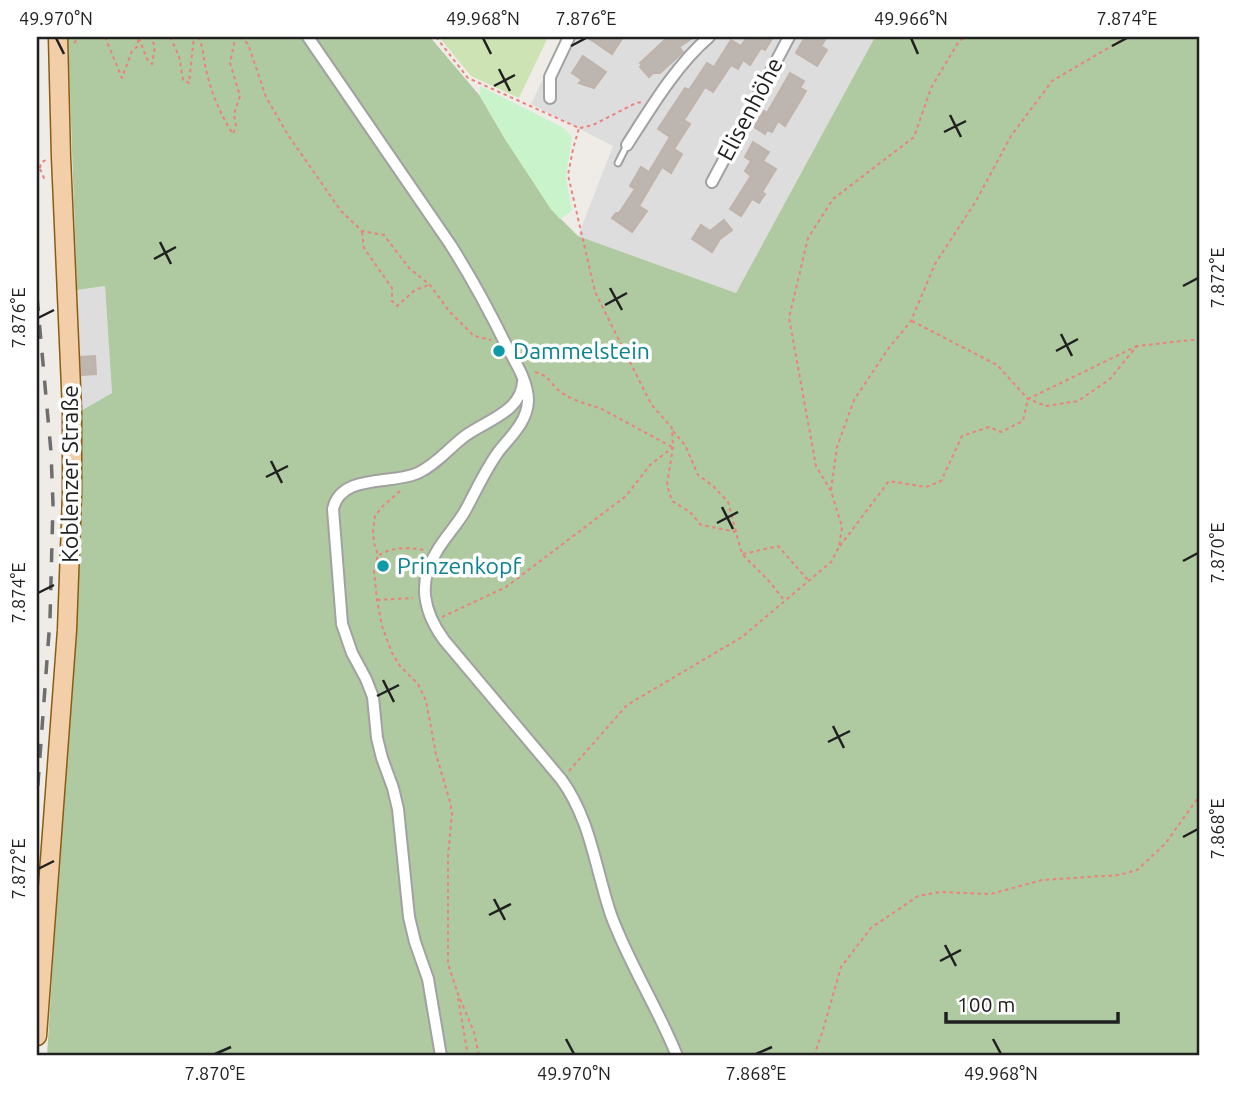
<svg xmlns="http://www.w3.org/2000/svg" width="1237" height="1093" font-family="Ubuntu,sans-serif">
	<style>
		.residential { fill: #dedddd }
		.grass { fill: #cde3b3 }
		.forest { fill: #afcaa0 }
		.park { fill: #c9f4cb }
		.building { fill: #bcb5b0; stroke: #bfb3ab; stroke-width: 2 }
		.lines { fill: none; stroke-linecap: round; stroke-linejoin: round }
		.service-casing { stroke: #a1a1a1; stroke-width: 9 }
		.minor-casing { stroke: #a1a1a1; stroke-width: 14 }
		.primary-casing { stroke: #8b5c10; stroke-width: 21 }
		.path { stroke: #eb827c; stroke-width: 2; stroke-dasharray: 3.5 3.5; stroke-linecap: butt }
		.service { stroke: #fff; stroke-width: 5 }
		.minor { stroke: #fff; stroke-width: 10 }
		.primary { stroke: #f2cfa9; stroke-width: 18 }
		.rail { stroke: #6e6e6e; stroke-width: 3.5; stroke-dasharray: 14 14; stroke-linecap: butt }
		.ticks { fill: none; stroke: #202020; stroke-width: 2.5 }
		.culture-dot { fill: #0f9aa8; stroke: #fff; stroke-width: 2.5 }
		.labels { text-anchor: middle; stroke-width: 7; stroke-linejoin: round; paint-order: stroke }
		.street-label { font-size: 23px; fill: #202020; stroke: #fff }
		.culture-label { font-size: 23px; fill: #0d838f; stroke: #fff; text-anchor: start }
		.neatline { fill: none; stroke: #202020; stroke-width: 2.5 }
		.ticks-label { font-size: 18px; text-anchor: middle; fill: #202020 }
	</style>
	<rect width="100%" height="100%" fill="#efece7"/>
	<!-- residential -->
	<g class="residential">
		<polygon points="563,37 875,37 736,293 578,236 613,146 531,104"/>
		<polygon points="105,286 112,394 81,411 74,353 77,290"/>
	</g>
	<!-- grass -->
	<polygon class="grass" points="439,37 548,37 519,98 471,76"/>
	<!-- forest -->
	<polygon class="forest" points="68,37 430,37 480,96 505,139 551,209 578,236 736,293 875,37 1200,37 1200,1056 47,1056 64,783 81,411 112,393 105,286 77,290"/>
	<!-- park -->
	<polygon class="park" points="480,86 564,128 572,137 566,177 572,211 560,219 551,209 505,139 480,96"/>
	<!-- building -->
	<g class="building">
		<polygon points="587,37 623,37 612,54"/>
		<polygon points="668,37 694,37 679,47 683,52 660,73 653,73 649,77 640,67 642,65 640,63"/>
		<polygon points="747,37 773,37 765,50 761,48 750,65 743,60 738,69 731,65 713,92 705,87 684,120 690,124 674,149 682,154 671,173 662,167 639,206 647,211 632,232 612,218 616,213 619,213 635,189 630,186 641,167 649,172 670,137 658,129 685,88 689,90 707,63 714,67 731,40 741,46"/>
		<polygon points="805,37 819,37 825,40 821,46 827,50 817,66 796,53"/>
		<polygon points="583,56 606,72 594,88 579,83 582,80 572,73"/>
		<polygon points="790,73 804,81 800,88 806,91 785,126 778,121 772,132 767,130 765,134 754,127 764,111 767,113"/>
		<polygon points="753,142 769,152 763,161 776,169 762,192 765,194 759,203 752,199 741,216 730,209 751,176 745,171 751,161 745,157"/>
		<polygon points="724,220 732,230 720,239 712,252 692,239 701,225 710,231"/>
		<polygon points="95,356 96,374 82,375 81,357"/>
	</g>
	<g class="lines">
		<!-- service casing -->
		<g class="service-casing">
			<polyline id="service" points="618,163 627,145"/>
		</g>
		<!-- minor casing -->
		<g class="minor-casing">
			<g id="minor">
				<path d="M 308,37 L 450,244 C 471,277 490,312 507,347 C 516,363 528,382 528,401 C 527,422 511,436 499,451 C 485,470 476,491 465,511 C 457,525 445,537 437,551 C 417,582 423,611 444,640 L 561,779 C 591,820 595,868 611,915 C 629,964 658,1008 677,1056"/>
				<polyline points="550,98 550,77 569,37"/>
				<path d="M 627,145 C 650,109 677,64 709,37"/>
				<polyline points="712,182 789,37"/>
				<path d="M 441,1056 L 428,979 L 415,942 L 409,917 L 398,809 L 393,788 L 382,758 L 377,738 L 373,697 L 366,679 L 352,653 L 342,624 L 333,509 C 341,473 392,485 418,473 C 437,464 449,448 465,436 C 485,421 521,412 523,382"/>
			</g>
		</g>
		<!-- primary casing -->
		<g class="primary-casing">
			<polyline id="primary" points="37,1036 67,630 72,495 72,411 61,157 58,37"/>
		</g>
		<!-- path -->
		<g class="path">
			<polyline points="105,37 122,78 132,51 138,46 138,37"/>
			<polyline points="170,37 179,56 183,80 189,83 194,37"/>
			<path d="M 198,37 C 203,46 203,55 205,65 C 210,89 219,113 233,134 L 236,126 L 234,114 L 240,96 L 230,63 L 235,39 L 238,37"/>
			<polyline points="240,37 248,44 266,97 288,135 341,211 362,231 384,235 409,268 430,285 449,311 474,336 491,340"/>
			<polyline points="436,37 468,78 579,128 573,149 568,175 595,292 651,404 672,428 673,447 667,485 672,501 690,512 701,525 737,532"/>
			<polyline points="139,38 147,59 152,64 155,46 150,37"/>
			<polyline points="74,43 80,37"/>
			<polyline points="580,128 593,125 636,103 642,102"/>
			<polyline points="40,168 41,163 47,159"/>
			<polyline points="40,169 44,178 46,179"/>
			<polyline points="362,232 364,248 392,288 392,301 397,306 415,290 429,285"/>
			<polyline points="912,321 997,365 1028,399 1046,406 1078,401 1109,380 1137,346 1200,339"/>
			<path d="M 535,372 C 550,377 547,379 557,389 C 566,398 588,405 600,408 L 672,447"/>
			<polyline points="673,431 685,445 698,475 713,486 728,502 742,554 768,580 784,600"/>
			<polyline points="831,490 837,447 854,400 888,349 911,321 935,264 976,201 1011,136 1052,81 1127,37"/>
			<polyline points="400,491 382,507 375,516 373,531 374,543 378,555 374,571 377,600 382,626 392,653 400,666 418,684 426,701 436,754 450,802 452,814 448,856 448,964 458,994 474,1032 479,1056"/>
			<polyline points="840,546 889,481 926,487 941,481 962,436 989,427 1001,432 1023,421 1028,399 1137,346"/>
			<polyline points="743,554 778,546 808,580"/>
			<path d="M 379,555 C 393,547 409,547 424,550"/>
			<polyline points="377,600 413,598"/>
			<polyline points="442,617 506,587 626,496 650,465 672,448"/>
			<polyline points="569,771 627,705 742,637 831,562 839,547 842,527 831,491 816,466 789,318 808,238 833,199 914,137 931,88 959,41 966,37"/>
			<polyline points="458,998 468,1056"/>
			<polyline points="814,1056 823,1030 841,967 871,928 918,896 940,892 991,894 1042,880 1119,875 1137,870 1165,844 1200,795"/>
		</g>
		<!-- service -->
		<use href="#service" class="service"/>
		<!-- minor -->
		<use href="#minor" class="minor"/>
		<!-- primary -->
		<use href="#primary" class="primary"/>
		<!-- rail -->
		<polyline class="rail" points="37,297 51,452 53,504 50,619 37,797"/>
	</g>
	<!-- ticks -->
	<path class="ticks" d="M 56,38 L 64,54M 483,38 L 491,54M 911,38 L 918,54M 571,46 L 586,38M 1112,46 L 1127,38M 499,69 L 510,91M 494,86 L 515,75M 950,115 L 961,137M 944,132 L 966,121M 160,242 L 171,264M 154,259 L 176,247M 1183,286 L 1198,278M 610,288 L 622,310M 605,305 L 627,293M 38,318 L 54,310M 1061,334 L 1072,356M 1056,351 L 1078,339M 271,461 L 282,483M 266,477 L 288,466M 722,507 L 733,529M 717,523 L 738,512M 1183,561 L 1198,553M 38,593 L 54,585M 383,680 L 394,702M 377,696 L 399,685M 833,726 L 844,748M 828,742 L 850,731M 1183,837 L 1198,829M 38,869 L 54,861M 494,899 L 505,920M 489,915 L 511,904M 945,945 L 956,966M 940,961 L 961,950M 566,1039 L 574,1054M 993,1039 L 1001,1054M 215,1054 L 231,1047M 756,1054 L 772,1047"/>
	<!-- markers -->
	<g class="culture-dot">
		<circle cx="499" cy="351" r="7"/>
		<circle cx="383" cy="566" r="7"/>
	</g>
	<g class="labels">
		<!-- street labels -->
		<g class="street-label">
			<text transform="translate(750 109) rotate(-62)" y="8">Elisenhöhe</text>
			<text transform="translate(70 474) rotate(-90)" y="8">Koblenzer Straße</text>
		</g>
		<!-- culture labels -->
		<g class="culture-label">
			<text x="513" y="359">Dammelstein</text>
			<text x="397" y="574">Prinzenkopf</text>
		</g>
	</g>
	<!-- border -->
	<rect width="1237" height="1093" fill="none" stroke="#ffffff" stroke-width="77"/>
	<!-- scale -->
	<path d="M946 1012v10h172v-10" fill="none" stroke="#202020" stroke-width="3.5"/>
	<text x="957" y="1012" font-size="21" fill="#202020" stroke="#ffffff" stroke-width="5" paint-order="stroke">100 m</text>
	<rect x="38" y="38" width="1160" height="1016" class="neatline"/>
	<g class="ticks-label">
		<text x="56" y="25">49.970°N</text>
		<text x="483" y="25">49.968°N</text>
		<text x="586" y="25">7.876°E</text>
		<text x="911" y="25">49.966°N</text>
		<text x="1127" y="25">7.874°E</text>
		<text transform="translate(1218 278) rotate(-90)" y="6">7.872°E</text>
		<text transform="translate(19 318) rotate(-90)" y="6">7.876°E</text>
		<text transform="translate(1218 553) rotate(-90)" y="6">7.870°E</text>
		<text transform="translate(19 593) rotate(-90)" y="6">7.874°E</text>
		<text transform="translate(1218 829) rotate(-90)" y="6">7.868°E</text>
		<text transform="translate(19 869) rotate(-90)" y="6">7.872°E</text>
		<text x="215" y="1080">7.870°E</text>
		<text x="574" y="1080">49.970°N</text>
		<text x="756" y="1080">7.868°E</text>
		<text x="1001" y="1080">49.968°N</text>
	</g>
</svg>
